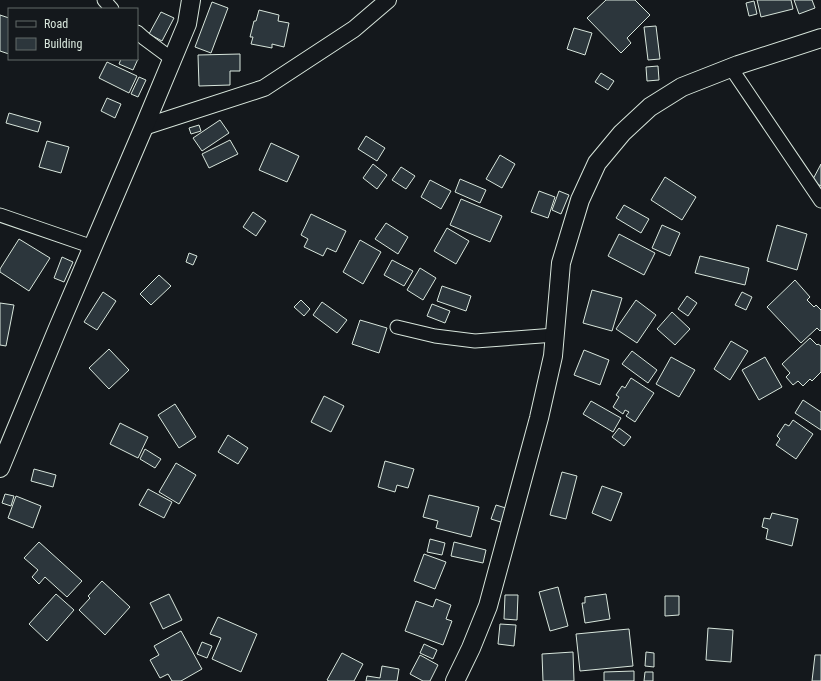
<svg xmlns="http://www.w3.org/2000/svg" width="821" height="681" font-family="'Roboto Condensed',sans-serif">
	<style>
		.building { fill: #2c363c; stroke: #d8e6dc }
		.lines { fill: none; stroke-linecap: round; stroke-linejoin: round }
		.minor-casing { stroke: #d8e6dc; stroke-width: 15 }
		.tertiary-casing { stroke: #d8e6dc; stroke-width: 18 }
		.secondary-casing { stroke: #d8e6dc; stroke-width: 20 }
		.minor { stroke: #14181c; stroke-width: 13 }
		.tertiary { stroke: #14181c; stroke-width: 16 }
		.secondary { stroke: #14181c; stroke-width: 18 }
	</style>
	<rect width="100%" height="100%" fill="#14181c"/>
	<!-- building -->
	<g class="building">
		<polygon points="606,0 635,0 650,15 627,38 631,43 621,53 587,18"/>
		<polygon points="757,0 791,0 793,9 761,17"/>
		<polygon points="794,0 812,0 815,8 799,14"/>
		<polygon points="754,1 757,14 749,16 746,3"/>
		<polygon points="212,2 228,8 211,53 195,47"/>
		<polygon points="259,10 279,15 278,21 289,23 284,47 272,44 272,48 251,44 253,37 250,37 254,21 256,21"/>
		<polygon points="161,12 174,18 162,41 149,34"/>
		<polygon points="0,15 9,18 9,54 0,51"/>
		<polygon points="656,26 660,59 648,60 644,27"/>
		<polygon points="574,28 592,33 585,55 567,49"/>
		<polygon points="240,54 240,71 230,71 230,85 199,86 198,55"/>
		<polygon points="121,59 138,59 133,70 119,64"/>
		<polygon points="107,62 137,76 129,93 99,78"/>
		<polygon points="658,66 659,80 647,81 646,67"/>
		<polygon points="601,73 614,81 608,90 595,82"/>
		<polygon points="139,77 146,80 138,97 131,94"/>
		<polygon points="107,98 121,104 115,118 101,111"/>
		<polygon points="9,113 41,122 38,132 6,123"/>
		<polygon points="220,120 229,133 202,151 193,138"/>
		<polygon points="199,125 201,131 191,134 189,128"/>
		<polygon points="366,136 385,148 377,161 358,149"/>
		<polygon points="230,140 238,154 209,168 202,154"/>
		<polygon points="47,141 69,147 61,173 39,167"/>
		<polygon points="271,143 299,156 287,182 259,170"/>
		<polygon points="500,155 515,164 502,188 486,179"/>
		<polygon points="373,164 387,175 377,189 363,178"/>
		<polygon points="821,164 821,186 812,181"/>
		<polygon points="401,167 415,176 406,189 392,180"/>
		<polygon points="665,177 696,197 682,220 651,200"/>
		<polygon points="460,179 486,190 480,203 455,192"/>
		<polygon points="430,180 451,191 441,209 421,197"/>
		<polygon points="539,191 555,197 548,218 531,212"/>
		<polygon points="559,191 569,195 561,214 552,210"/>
		<polygon points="461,199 502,216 490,242 450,225"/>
		<polygon points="624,205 649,219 641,233 616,218"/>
		<polygon points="253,212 266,221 256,236 243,227"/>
		<polygon points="311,214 346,231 336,252 327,248 323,256 304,247 308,239 301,235"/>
		<polygon points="386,223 408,237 398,254 375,239"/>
		<polygon points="662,225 680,233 670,256 652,248"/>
		<polygon points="777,225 807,234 797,270 767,261"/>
		<polygon points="447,228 469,241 456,264 434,251"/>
		<polygon points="619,234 655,253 644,275 608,256"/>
		<polygon points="19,239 50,258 29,291 0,272 0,269"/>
		<polygon points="360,240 381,252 363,284 343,272"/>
		<polygon points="189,253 197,256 193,265 186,262"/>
		<polygon points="700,256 749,268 745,285 695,273"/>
		<polygon points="62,257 73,262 64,282 54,278"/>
		<polygon points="392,260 413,271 404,286 384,275"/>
		<polygon points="420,268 436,278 423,300 407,290"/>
		<polygon points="159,275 171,286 151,305 140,294"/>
		<polygon points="795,280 810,297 807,300 814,307 816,305 821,310 821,330 820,331 817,328 801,343 767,307"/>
		<polygon points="442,286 471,296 466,311 437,301"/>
		<polygon points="592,290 622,298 612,331 583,323"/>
		<polygon points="103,292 116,301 97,330 84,322"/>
		<polygon points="742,292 752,297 746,310 735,305"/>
		<polygon points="687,296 697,303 688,316 678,309"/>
		<polygon points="301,300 310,309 304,316 294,307"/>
		<polygon points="636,300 656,315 637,343 616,329"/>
		<polygon points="322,302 347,320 337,333 313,315"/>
		<polygon points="0,303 14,305 6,346 0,345"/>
		<polygon points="432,304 450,311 445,323 427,316"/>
		<polygon points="672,312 690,329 675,345 657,329"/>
		<polygon points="360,320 387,328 379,353 352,344"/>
		<polygon points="810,338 817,345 818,344 821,346 821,372 812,381 810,379 803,386 798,381 793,385 786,377 790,373 782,364"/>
		<polygon points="731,341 748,351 730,380 714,369"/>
		<polygon points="109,349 129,370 109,389 89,368"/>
		<polygon points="584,350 609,360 600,385 574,375"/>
		<polygon points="632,351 657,370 648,383 622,364"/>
		<polygon points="671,357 695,370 679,397 656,384"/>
		<polygon points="765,357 782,387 759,400 742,370"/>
		<polygon points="631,378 654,393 635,422 626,416 629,412 625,410 623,414 613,407 619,397 616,395 622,386 625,388"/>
		<polygon points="324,396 344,406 331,432 311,422"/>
		<polygon points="803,400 821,412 821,430 795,413"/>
		<polygon points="591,401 621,418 613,432 583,414"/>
		<polygon points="175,404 196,437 179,448 158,415"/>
		<polygon points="793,420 813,434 796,459 776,445 780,439 777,436 785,424 789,426"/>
		<polygon points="120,423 148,437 138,458 110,444"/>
		<polygon points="619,428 631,437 624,446 612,437"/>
		<polygon points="228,435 248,448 238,464 218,452"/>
		<polygon points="145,449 161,459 155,468 140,459"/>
		<polygon points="385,461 414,469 408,488 397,485 395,492 378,487"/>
		<polygon points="176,463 196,475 179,504 159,492"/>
		<polygon points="34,469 56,475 53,487 31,481"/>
		<polygon points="562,472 577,476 566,519 550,515"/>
		<polygon points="602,486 622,493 611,521 592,513"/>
		<polygon points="148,489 172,502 164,518 139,505"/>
		<polygon points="5,494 14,496 11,506 2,503"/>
		<polygon points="429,495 479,507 471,537 436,528 438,521 423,517"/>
		<polygon points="16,496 41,506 33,528 8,518"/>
		<polygon points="496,505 509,509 504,523 491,519"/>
		<polygon points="772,513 798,519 792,546 766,539 768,529 762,527 764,518 770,519"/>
		<polygon points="430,539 445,543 442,555 427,552"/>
		<polygon points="39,542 82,581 67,597 45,577 39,584 32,577 38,570 24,558"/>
		<polygon points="454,542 486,550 483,563 451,556"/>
		<polygon points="424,554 446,562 435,589 414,581"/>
		<polygon points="102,581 130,607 105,635 79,610 90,598 88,596"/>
		<polygon points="558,587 568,626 550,631 539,592"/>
		<polygon points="56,594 74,610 47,641 29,624"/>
		<polygon points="169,594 182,620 163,629 150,603"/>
		<polygon points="606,594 610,619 585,623 582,603 585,603 585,597"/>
		<polygon points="505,595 518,595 517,620 504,619"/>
		<polygon points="665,596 679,596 679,615 665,616"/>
		<polygon points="436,599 451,605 446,619 452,621 443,645 405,631 416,601 433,607"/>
		<polygon points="218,617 257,634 241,672 212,659 221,638 210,634"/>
		<polygon points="500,624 516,625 514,646 498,644"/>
		<polygon points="708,628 733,630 731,662 706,660"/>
		<polygon points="629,629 633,666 580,671 576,634"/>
		<polygon points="181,631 202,669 181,681 172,681 168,674 160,678 150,660 159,655 154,646"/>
		<polygon points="202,642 212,646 207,658 197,654"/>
		<polygon points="424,644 437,650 433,659 420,653"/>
		<polygon points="573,652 574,681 543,681 542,654"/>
		<polygon points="646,652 654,653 654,667 645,666"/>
		<polygon points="342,653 363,664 354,681 329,681 327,680"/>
		<polygon points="420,655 438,665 430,681 423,681 410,674"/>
		<polygon points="815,655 821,655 821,681 812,681"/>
		<polygon points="382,666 399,669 397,681 366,681 367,676 380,678"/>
		<polygon points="634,671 634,681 604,681 604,672"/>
		<polygon points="645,672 653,672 653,681 644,681"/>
	</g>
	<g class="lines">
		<!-- minor casing -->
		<g class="minor-casing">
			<g id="minor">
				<polyline points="104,0 112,9"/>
				<polyline points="137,32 145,39 172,59"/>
				<polyline points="731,68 821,201"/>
				<polyline points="0,215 93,247"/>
				<polyline points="397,327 435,336 475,341 555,335"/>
			</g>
		</g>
		<!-- tertiary casing -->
		<g class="tertiary-casing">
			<polyline id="tertiary" points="144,127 264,88 354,29 388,0"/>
		</g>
		<!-- secondary casing -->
		<g class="secondary-casing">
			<g id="secondary">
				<polyline points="0,468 58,328 144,127 187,24 191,0"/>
				<polyline points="455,681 471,648 488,606 539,418 553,356 561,263 580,200 597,163 622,133 650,107 682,87 738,65 821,38"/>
			</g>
		</g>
		<!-- minor -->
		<use href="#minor" class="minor"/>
		<!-- tertiary -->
		<use href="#tertiary" class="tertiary"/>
		<!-- secondary -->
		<use href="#secondary" class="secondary"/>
	</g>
	<!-- legend -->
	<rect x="8" y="8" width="130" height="52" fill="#14181c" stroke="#626a69"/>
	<rect x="16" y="21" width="20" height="6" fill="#14181c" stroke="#626a69"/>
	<text x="44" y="28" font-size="12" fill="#d8e6dc">Road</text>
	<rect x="16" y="38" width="20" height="12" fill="#2c363c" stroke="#626a69"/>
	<text x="44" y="48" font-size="12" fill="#d8e6dc">Building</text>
</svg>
